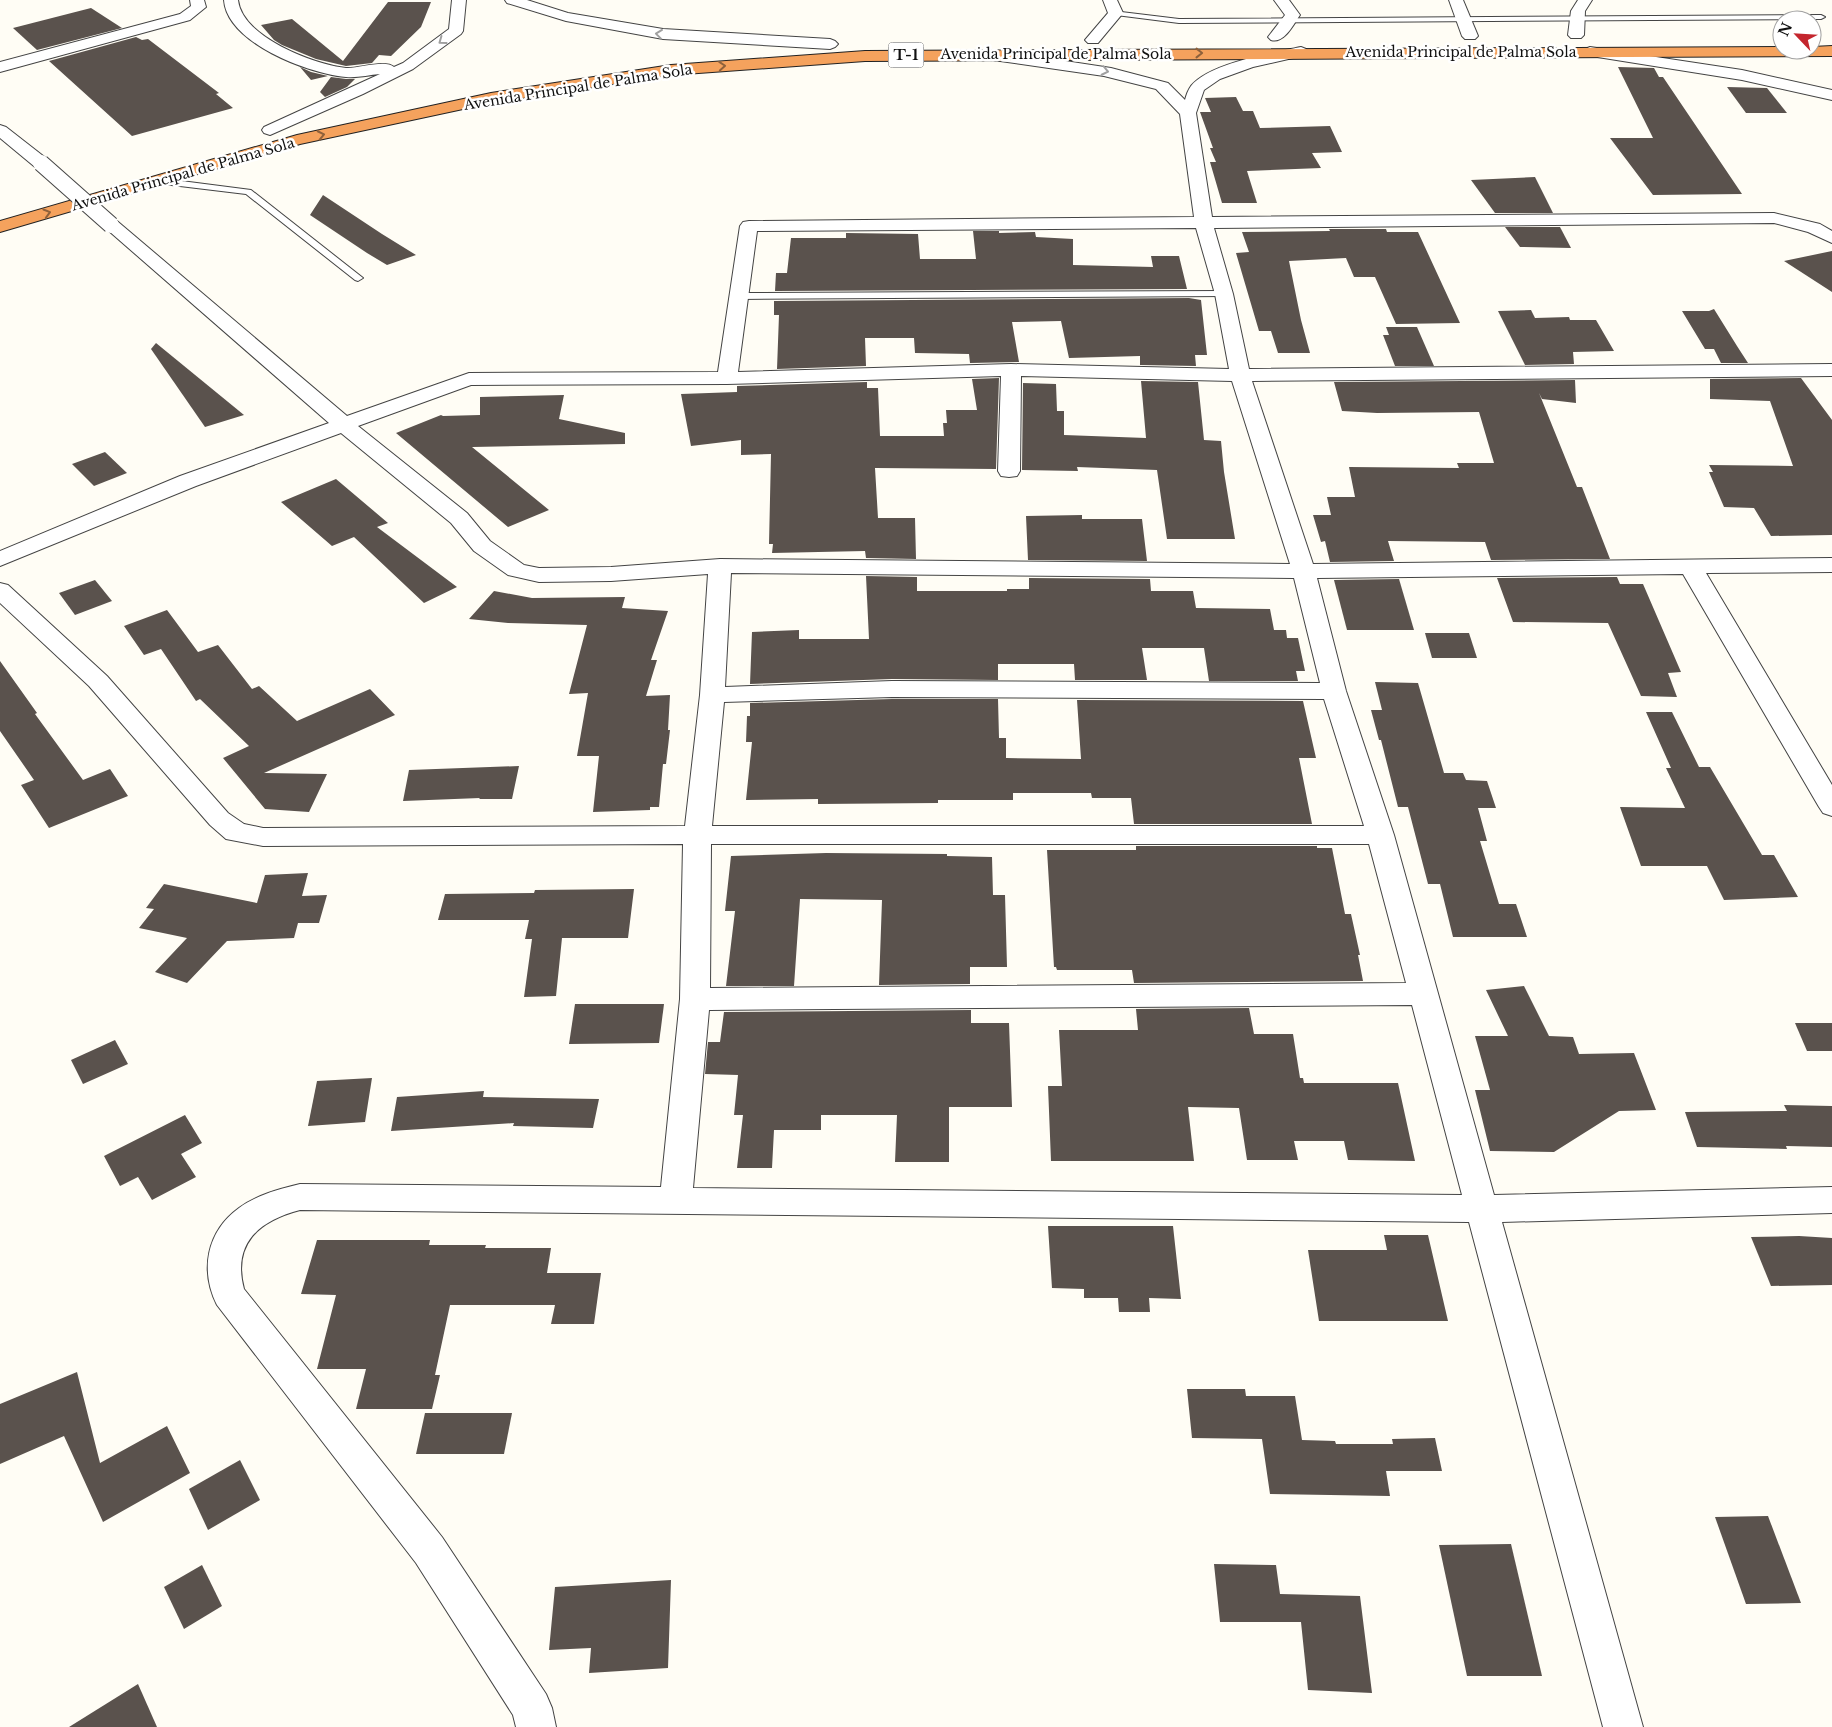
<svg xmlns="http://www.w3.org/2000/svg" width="1832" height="1727" font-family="'Libre Baskerville',serif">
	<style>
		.building { fill: #5a524d }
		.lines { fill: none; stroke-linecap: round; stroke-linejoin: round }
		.lane-casing { stroke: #444; stroke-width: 2 }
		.street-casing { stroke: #444; stroke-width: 2 }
		.highway-casing { stroke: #222; stroke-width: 2 }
		.lane { fill: #fff; fill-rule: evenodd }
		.street { fill: #fff; fill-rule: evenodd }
		.highway { fill: #f5a25d; fill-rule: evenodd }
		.street-bridge-casing { stroke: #444; stroke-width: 18; stroke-linecap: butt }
		.street-bridge { stroke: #fff; stroke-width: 16 }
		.oneway { stroke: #a0a0a0 }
		.oneway2 { stroke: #8e613b }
		.labels { text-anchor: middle; stroke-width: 5; stroke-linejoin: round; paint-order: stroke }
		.far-street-label { font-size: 14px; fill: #111; stroke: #fff }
		.shield { fill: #fff; stroke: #585858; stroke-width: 1 }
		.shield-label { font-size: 15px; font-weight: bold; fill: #111 }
	</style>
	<rect width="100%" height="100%" fill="#fffdf5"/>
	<!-- building -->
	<g class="building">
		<polygon points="388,2 431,2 421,27 391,56 379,55 372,63 346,66 316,59 282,45 274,40 261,25 292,19 343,61"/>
		<polygon points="91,8 122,28 37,50 13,28"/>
		<polygon points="136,37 142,40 148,39 219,93 216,94 233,108 132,136 49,61"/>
		<polygon points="300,67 311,72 328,76 311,80"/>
		<polygon points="1618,67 1654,68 1659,77 1663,77 1742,194 1653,195 1610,138 1653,138"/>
		<polygon points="331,77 346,79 355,79 347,87 325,97 320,92"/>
		<polygon points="1727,87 1767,88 1787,113 1746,113"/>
		<polygon points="1236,97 1243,111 1253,111 1260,128 1330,126 1342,152 1312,153 1321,168 1247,171 1257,203 1222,203 1210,162 1216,162 1210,148 1213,148 1200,112 1211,112 1205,98"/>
		<polygon points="1535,177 1553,213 1495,213 1471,180"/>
		<polygon points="323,195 382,234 416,255 387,265 367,253 310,215"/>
		<polygon points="1505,227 1560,227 1571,248 1520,247"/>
		<polygon points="1329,229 1386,229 1387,232 1418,232 1460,323 1396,324 1375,277 1354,277 1346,258 1289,261 1301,320 1310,353 1278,353 1271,331 1259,331 1236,253 1249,252 1242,232 1330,231"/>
		<polygon points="973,231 999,231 999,233 1035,232 1036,237 1073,239 1073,265 1153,267 1151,256 1179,256 1187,289 775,291 776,273 787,273 791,238 846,238 846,233 918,234 920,259 976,259"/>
		<polygon points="1832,251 1832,292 1784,261"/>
		<polygon points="1189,298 1201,300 1207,355 1195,355 1196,366 1140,365 1140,356 1069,358 1061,321 1012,322 1019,362 970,363 969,354 915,353 914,338 865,338 866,366 777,369 779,315 774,315 774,301"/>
		<polygon points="1714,309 1737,346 1748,363 1721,363 1714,349 1705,349 1682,311 1709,311"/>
		<polygon points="1531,310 1535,318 1569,317 1570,320 1596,320 1614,351 1573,352 1574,364 1525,365 1498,311"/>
		<polygon points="1386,327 1417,327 1434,366 1395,366 1383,335 1389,335"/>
		<polygon points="156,343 244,415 205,427 151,349"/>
		<polygon points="999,378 996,469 875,468 878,518 915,518 916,559 866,558 865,551 772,553 773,544 769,544 771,454 741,455 741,440 691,446 681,394 737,392 737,386 867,382 867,388 878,388 880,436 944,436 943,423 947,423 946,410 977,410 972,379"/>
		<polygon points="1801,378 1832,420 1832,535 1771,536 1754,508 1724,507 1709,472 1713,472 1709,465 1793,466 1770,401 1710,399 1710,379"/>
		<polygon points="1575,380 1576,403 1542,399 1539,393 1577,487 1582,487 1610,559 1491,560 1485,542 1388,541 1394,561 1330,562 1325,541 1321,542 1313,515 1331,515 1327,497 1355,497 1349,467 1459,468 1457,463 1494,463 1479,412 1377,413 1342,411 1334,382"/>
		<polygon points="1141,381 1198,382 1204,440 1221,441 1224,472 1235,539 1167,539 1157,470 1077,467 1078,471 1022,470 1023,383 1056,384 1057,411 1064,411 1064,435 1146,438"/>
		<polygon points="564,395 559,419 625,433 625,444 472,447 549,510 508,527 396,433 441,415 443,416 480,415 480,397"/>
		<polygon points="105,452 127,473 94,486 72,464"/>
		<polygon points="336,479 388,523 377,527 457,587 424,603 354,537 332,546 281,502"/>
		<polygon points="1082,515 1082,519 1142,519 1147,561 1028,560 1026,516"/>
		<polygon points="866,576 917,577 917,591 1007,591 1007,589 1029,589 1029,578 1150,579 1151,591 1193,591 1196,608 1270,609 1274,630 1286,630 1287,638 1298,638 1305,671 1296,671 1298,681 1209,681 1204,648 1142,648 1147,680 1075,680 1074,664 998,664 998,680 892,679 750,684 752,632 799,630 799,639 869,639"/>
		<polygon points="1617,577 1620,584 1643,584 1681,672 1668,673 1677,697 1641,696 1608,623 1513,622 1497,578"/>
		<polygon points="1399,579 1414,630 1347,630 1334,580"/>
		<polygon points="95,580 112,601 75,615 59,593"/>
		<polygon points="494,591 532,598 625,597 622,608 668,611 651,660 657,660 646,696 670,695 668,730 670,730 666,764 663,764 659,807 650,807 650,810 593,812 599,756 577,756 588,693 569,694 587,625 508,623 469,619"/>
		<polygon points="167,610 198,652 218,645 252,689 259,686 297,721 370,689 395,715 264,773 327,774 309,812 265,809 223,758 249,746 200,699 196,701 161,649 144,655 124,626"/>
		<polygon points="1425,633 1469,633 1477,658 1432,658"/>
		<polygon points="0,661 37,713 35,714 83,780 110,769 128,796 49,828 21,785 34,780 0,731"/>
		<polygon points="1375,682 1418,683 1444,773 1463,773 1466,780 1487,781 1496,808 1478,808 1487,841 1480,841 1499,904 1516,904 1527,937 1453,937 1440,884 1428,884 1408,807 1398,807 1381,740 1379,740 1371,710 1382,710"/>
		<polygon points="892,699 998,699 999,738 1006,738 1006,758 1081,759 1077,700 1303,701 1316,758 1299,758 1312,824 1134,824 1131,798 1092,798 1091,793 1013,793 1013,800 938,800 938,803 818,804 818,799 746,800 752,742 746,742 747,716 750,716 750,703"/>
		<polygon points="1646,712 1672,712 1699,767 1710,767 1762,855 1774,855 1798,897 1724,900 1707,866 1641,866 1620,807 1685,808 1666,768 1671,768"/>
		<polygon points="519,766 512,799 479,799 480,798 403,801 409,770"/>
		<polygon points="1136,846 1317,846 1317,848 1332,848 1345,914 1351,914 1360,955 1358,955 1363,981 1134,983 1132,970 1057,970 1056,967 1054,967 1047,850 1136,850"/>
		<polygon points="826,853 947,854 947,856 992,857 993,895 1005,895 1007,967 970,967 970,984 879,985 882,900 800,899 794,986 726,986 735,911 725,911 731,856"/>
		<polygon points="308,873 302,896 327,895 319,923 298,923 294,938 227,941 187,983 155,972 187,938 139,928 154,909 146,908 164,884 257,903 265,875"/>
		<polygon points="634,889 628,938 562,938 556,996 524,997 532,939 525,939 529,920 438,920 445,894 534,893 535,890"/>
		<polygon points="1524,986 1549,1036 1573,1037 1579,1054 1634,1053 1656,1110 1619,1111 1554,1152 1490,1151 1475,1090 1490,1090 1475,1036 1508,1036 1486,990"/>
		<polygon points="575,1004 664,1004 659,1043 569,1044"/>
		<polygon points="1249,1008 1254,1034 1293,1034 1300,1078 1303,1078 1304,1083 1398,1083 1415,1161 1348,1160 1344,1141 1294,1141 1298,1160 1247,1160 1239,1108 1188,1107 1194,1161 1051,1161 1048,1086 1062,1086 1059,1030 1138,1030 1136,1009"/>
		<polygon points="971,1010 971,1023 1009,1023 1012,1107 949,1107 949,1162 895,1162 897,1115 821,1115 821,1130 774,1130 772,1168 737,1168 743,1115 734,1115 738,1075 705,1074 708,1042 720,1042 724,1012"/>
		<polygon points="1795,1023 1832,1023 1832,1051 1807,1051"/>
		<polygon points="115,1040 128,1064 83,1084 71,1060"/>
		<polygon points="372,1078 365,1122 308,1126 317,1081"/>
		<polygon points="484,1091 483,1097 599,1099 593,1128 513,1126 514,1123 391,1131 397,1097"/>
		<polygon points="1784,1105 1832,1106 1832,1147 1786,1146 1787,1149 1697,1147 1685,1112 1787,1111"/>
		<polygon points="185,1115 202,1143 181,1154 196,1177 152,1200 138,1177 120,1186 104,1156"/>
		<polygon points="1048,1226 1173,1226 1181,1299 1149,1298 1150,1312 1119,1312 1118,1298 1084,1298 1084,1289 1052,1288"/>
		<polygon points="1384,1235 1428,1235 1448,1321 1319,1321 1308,1250 1387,1250"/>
		<polygon points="1799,1236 1832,1238 1832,1285 1771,1286 1751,1237"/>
		<polygon points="317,1240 430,1240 429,1245 486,1245 485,1248 551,1248 547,1273 601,1273 594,1324 551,1324 555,1305 450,1305 435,1375 440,1375 432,1409 356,1409 366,1369 317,1369 336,1295 301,1294"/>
		<polygon points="77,1372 100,1463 167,1426 190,1473 103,1522 64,1436 0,1464 0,1404"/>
		<polygon points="1187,1389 1245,1389 1246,1396 1295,1396 1302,1440 1335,1441 1336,1444 1393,1444 1392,1439 1435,1438 1442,1471 1386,1471 1390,1496 1270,1494 1262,1439 1192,1438"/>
		<polygon points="425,1413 512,1413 504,1454 416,1454"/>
		<polygon points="240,1460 260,1500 208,1530 189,1489"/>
		<polygon points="1768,1516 1801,1603 1746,1604 1715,1517"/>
		<polygon points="1511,1544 1542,1676 1467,1676 1439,1545"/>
		<polygon points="1214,1564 1276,1565 1280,1594 1360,1596 1372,1693 1308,1690 1301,1622 1220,1622"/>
		<polygon points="202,1565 222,1606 184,1629 164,1587"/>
		<polygon points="671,1580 668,1668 589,1673 591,1648 549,1650 555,1587"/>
		<polygon points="138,1684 157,1727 69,1727"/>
	</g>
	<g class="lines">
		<!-- lane casing -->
		<g class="lane-casing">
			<g id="lane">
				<polygon points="1113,11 1179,19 1821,15 1825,17 1821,19 1179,23 1116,15 1113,15"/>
				<polygon points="158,178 251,190 363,278 358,281 355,280 246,194 155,183 154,181"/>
				<polygon points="1224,291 1229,294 1227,296 740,299 735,296 740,293"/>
			</g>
		</g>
		<!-- street casing -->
		<g class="street-casing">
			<g id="street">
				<polygon points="190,0 204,0 206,7 190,20 0,72 0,62 180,14 191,6"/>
				<path d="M 224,0 L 238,0 C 242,37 313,64 346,68 C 358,69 385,59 394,67 L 403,63 L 449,29 L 452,0 L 466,0 L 463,31 L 461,34 L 413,69 L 363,94 L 270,135 L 264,133 L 262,130 L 264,127 L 380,74 C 369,75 357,78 346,77 C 309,74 227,43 224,0 Z"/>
				<polygon points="505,0 527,0 568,13 663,29 830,39 835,41 838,44 835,47 830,49 663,39 566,21 507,3"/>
				<polygon points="1103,0 1117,0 1123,13 1098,43 1088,43 1085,40 1108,13"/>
				<path d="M 1274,0 L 1289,0 L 1300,15 C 1293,25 1284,44 1271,40 L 1268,37 L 1285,15 Z"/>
				<polygon points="1449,0 1463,0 1478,36 1475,39 1465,39 1462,36"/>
				<polygon points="1578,0 1592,0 1585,11 1584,35 1581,38 1571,38 1568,35 1571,11"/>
				<path d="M 1301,47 L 1306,49 L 1309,52 L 1306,55 L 1253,67 L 1220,79 L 1204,90 L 1196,113 L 1212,217 L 1774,213 L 1820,224 L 1832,231 L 1832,243 L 1808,232 L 1774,223 L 1214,228 L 1233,294 L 1249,369 L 1832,364 L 1832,376 L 1252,381 L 1313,564 L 1832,558 L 1832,572 L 1706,573 L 1832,785 L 1832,816 L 1823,813 L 1819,807 L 1683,574 L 1317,578 L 1346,691 L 1394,835 L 1494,1195 L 1832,1187 L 1832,1213 L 1502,1222 L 1643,1727 L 1603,1727 L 1469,1222 L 300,1210 C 258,1221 232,1244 244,1289 L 442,1537 L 546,1694 L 552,1708 L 556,1727 L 516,1727 L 513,1715 L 416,1563 L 217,1305 C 200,1271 206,1232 239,1208 C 257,1195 279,1189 300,1184 L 661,1187 L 680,999 L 683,844 L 263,846 L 226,839 L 210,825 L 89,686 L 0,603 L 0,583 L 8,585 L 107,676 L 228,813 L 244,824 L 263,828 L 685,826 L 700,695 L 708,574 L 611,581 L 539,582 L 508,575 L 474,551 L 451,523 L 341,433 L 196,486 L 0,566 L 0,551 L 180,476 L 329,423 L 102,225 L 105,221 L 111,220 L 117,221 L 347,416 L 469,373 L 718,372 L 740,226 L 743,222 L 749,221 L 1194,217 L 1180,114 L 1156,89 L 1104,76 L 993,60 L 988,58 L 985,55 L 988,52 L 993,50 L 1111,68 L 1168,83 L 1185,100 C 1186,96 1188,90 1191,86 C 1210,63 1272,53 1301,47 ZM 1196,228 L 1215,294 L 1229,369 L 1011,364 L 738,372 L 757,231 ZM 1001,376 L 998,471 L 1001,476 L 1009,477 L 1017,476 L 1020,471 L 1021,376 L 1232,381 L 1290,564 L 720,559 L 611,567 L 539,568 L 524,565 L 490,541 L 467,513 L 358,426 L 471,385 L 727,384 ZM 731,573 L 1294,578 L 1320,683 L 892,681 L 725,687 ZM 892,697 L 1324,699 L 1364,826 L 712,826 L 724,702 ZM 711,844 L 1369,844 L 1406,983 L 710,988 ZM 1412,1005 L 1462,1195 L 693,1188 L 709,1010 Z"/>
				<polygon points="1590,47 1742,70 1832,90 1832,100 1742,80 1585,55 1582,52 1585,49"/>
				<polygon points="0,125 6,127 47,159 49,163 47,167 35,167 0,138"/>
			</g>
		</g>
		<!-- highway casing -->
		<g class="highway-casing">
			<polygon id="highway" points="1832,46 1832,56 865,61 671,75 491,103 300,144 0,232 0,221 297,135 491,93 671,65 865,51 1782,47 1782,50 1812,50 1812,47"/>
		</g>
		<!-- lane -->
		<use href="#lane" class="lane"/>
		<!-- street -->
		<use href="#street" class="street"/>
		<!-- highway -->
		<use href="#highway" class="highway"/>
		<!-- street-bridge casing -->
		<g class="street-bridge-casing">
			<polyline id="street-bridge" points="41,163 111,225"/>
		</g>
		<!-- street-bridge -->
		<use href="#street-bridge" class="street-bridge"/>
	</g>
	<!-- one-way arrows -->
	<defs><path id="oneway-chevron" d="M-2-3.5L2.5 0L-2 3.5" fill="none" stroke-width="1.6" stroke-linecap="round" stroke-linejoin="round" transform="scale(1.25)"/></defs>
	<g class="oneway">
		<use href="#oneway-chevron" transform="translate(659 34) rotate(-173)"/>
		<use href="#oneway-chevron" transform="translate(442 41) rotate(144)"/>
		<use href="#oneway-chevron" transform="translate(1105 71) rotate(12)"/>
	</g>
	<g class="oneway2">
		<use href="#oneway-chevron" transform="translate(1199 53)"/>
		<use href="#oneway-chevron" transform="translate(722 66) rotate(-4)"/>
		<use href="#oneway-chevron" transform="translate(321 135) rotate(-12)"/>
		<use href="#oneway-chevron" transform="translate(47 213) rotate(-16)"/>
	</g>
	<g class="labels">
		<!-- far-street labels -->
		<g class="far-street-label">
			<text x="1461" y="57">Avenida Principal de Palma Sola</text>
			<text x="1056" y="59">Avenida Principal de Palma Sola</text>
			<text transform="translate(578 87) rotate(-9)" y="5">Avenida Principal de Palma Sola</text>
			<text transform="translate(183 174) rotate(-16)" y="5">Avenida Principal de Palma Sola</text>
		</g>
		<!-- shield labels -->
		<rect class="shield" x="888.5" y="42.5" width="35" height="25" rx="4"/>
		<g class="shield-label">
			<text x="906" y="60">T-1</text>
		</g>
	</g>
	<!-- north arrow -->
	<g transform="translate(1797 35) rotate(295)"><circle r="24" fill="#ffffff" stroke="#a0a0a0"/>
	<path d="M0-4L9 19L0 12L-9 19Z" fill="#c4262e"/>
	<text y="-8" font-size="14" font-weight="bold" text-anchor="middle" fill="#111111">N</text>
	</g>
</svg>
